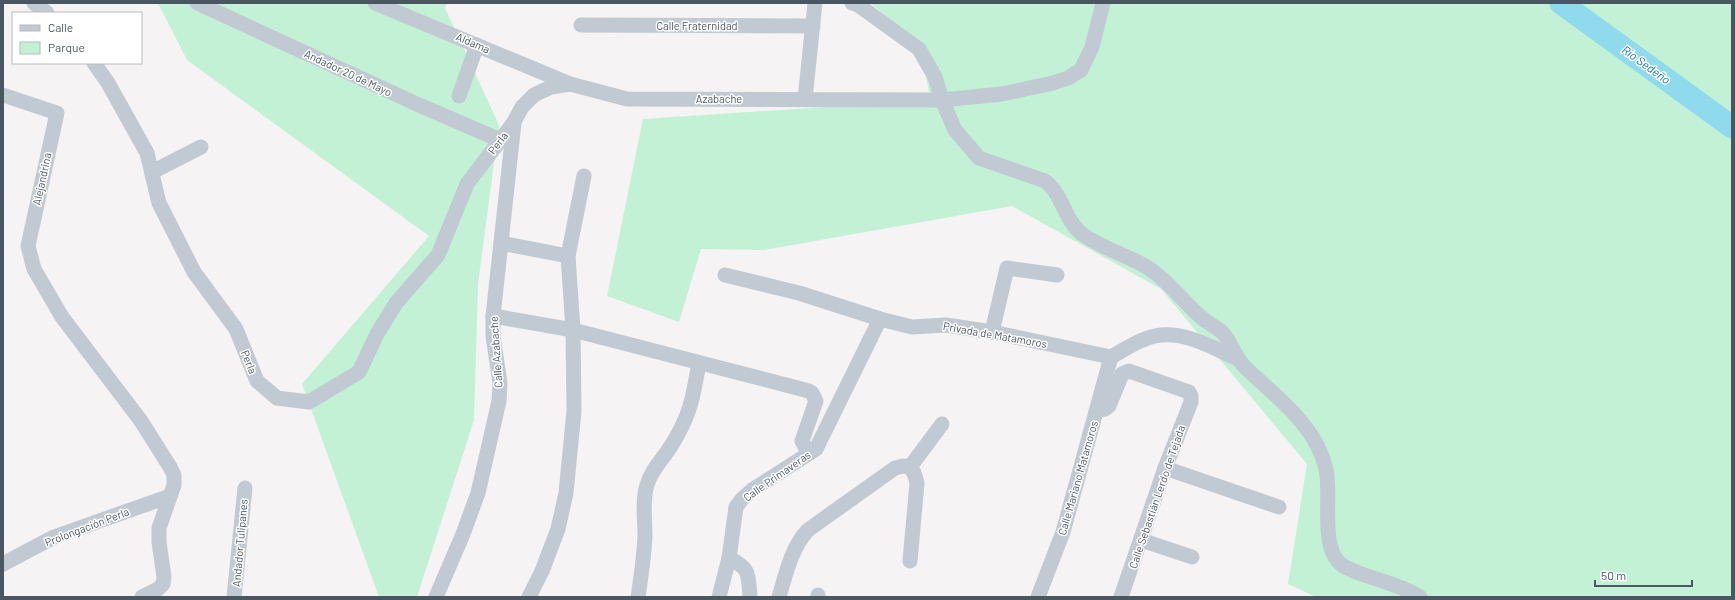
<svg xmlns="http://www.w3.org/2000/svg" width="1735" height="600" font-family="Barlow,sans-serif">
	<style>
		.green { fill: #c3f1d5 }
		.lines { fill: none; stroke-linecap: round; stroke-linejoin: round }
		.river { stroke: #90daee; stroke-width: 23 }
		.minor { stroke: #c1cad2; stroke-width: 15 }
		.labels { text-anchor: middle; stroke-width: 3; stroke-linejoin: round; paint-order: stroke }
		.street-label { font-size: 11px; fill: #4a5661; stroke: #fff }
		.water-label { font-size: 12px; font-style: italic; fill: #0c7c9b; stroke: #fff }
	</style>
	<rect width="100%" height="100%" fill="#f5f3f3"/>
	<!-- green -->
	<g class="green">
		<polygon points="158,3 447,3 445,8 499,125 478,284 474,420 417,597 379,597 302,384 429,236 187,60"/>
		<polygon points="870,3 1732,3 1732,597 1316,597 1288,584 1307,464 1161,289 1012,206 764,250 701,249 679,322 607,296 643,119 931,100 920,51 898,26"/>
	</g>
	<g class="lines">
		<!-- river -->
		<polyline class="river" points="1561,3 1732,127"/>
		<!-- minor -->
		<g class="minor">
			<polyline points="34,3 47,13"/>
			<polyline points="197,3 419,105 500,140"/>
			<polyline points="375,3 570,84"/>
			<path d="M 852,3 L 858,5 L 919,49 L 935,77 L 942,100 L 955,130 L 979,158 L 1045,181 C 1063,194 1064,220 1082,234 C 1101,248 1127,255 1147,267 C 1169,281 1183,302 1202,318 C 1208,323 1216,327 1222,332 C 1232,342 1234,357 1245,367 C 1264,386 1286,402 1303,424 C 1314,437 1322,453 1326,469 C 1332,496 1319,548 1342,565 C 1349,570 1359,573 1367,576 C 1385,582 1404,587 1420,597"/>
			<polyline points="581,25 813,26"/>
			<polyline points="94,63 108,83 147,153 159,203 194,272 236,329 257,381 277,398 309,402 359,372 377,334 396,303 438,255 467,184 514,122 522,107 534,95 551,87 570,84 627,99 942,100 1002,94 1053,83 1068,78 1081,70 1092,47 1103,3"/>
			<polyline points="3,95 57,113 28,246 34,269 62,317 141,421 170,467 174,475 174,485 159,528 159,542 164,577 163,584 158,589 142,597"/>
			<polyline points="459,96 477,45"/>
			<polyline points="805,99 815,3"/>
			<polyline points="152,172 201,147"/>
			<polyline points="501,243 568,256"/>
			<polyline points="725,275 799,293 880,319 912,327 946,325 992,332 1111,357"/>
			<polyline points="493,316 573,330 809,391 812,393 816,401 802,441 805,447 810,452"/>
			<polyline points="992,332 1007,268 1057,275"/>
			<path d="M 1111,357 C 1124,350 1139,339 1155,336 C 1183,330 1211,347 1236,358"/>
			<polyline points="1098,410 1105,409 1109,406 1122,374 1129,371 1189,392 1191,396 1191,402 1165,468 1121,597"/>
			<polyline points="910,467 942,424"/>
			<polyline points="1165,468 1279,507"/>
			<polyline points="1141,540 1192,557"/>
			<path d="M 729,558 C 751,569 748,575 750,597"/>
			<polyline points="3,564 54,537 170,496"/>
			<polyline points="234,597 245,488"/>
			<polyline points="436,597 463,534 478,493 499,401 500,383 493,336 493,316 514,123"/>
			<polyline points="529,597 542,571 558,529 566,493 574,411 573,330 568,256 584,176"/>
			<path d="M 638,597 C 641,577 644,557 645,536 C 645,520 642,501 647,485 C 651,470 663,459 671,446 C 690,416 693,398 699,363"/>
			<polyline points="719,597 729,558 736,507 742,499 752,490 816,449 880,319"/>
			<path d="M 779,597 C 786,574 791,548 808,530 L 895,468 L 903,466 L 910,467 L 914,473 L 917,483 L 910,561"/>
			<polyline points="818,597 818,595"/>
			<polyline points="1038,597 1063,532 1111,357"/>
		</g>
	</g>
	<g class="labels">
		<!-- street labels -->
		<g class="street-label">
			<text x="697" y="30">Calle Fraternidad</text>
			<text transform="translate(473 43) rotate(23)" y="4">Aldama</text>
			<text transform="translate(348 73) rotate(25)" y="4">Andador 20 de Mayo</text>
			<text x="719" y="103">Azabache</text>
			<text transform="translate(498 143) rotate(-53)" y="4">Perla</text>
			<text transform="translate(42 179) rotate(-78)" y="4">Alejandrina</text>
			<text transform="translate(995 335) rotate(10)" y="4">Privada de Matamoros</text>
			<text transform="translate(496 352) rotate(-94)" y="4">Calle Azabache</text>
			<text transform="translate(249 362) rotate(68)" y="4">Perla</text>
			<text transform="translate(777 476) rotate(-35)" y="4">Calle Primaveras</text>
			<text transform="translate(1078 478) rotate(-74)" y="4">Calle Mariano Matamoros</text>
			<text transform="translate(1157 497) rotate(-71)" y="4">Calle Sebastián Lerdo de Tejada</text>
			<text transform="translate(87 527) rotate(-21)" y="4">Prolongación Perla</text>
			<text transform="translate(240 543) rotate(-85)" y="4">Andador Tulipanes</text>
		</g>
		<!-- water labels -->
		<g class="water-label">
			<text transform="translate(1646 65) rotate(36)" y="4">Río Sedeño</text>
		</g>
	</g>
	<!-- border -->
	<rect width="1735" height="600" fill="none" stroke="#4a5661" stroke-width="8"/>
	<!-- legend -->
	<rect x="12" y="12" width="130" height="52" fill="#ffffff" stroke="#b7bbc0"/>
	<rect x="20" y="25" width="20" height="6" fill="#c1cad2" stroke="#b7bbc0"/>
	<text x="48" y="32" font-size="12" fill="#4a5661">Calle</text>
	<rect x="20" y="42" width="20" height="12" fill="#c3f1d5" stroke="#b7bbc0"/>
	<text x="48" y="52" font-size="12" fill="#4a5661">Parque</text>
	<!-- scale -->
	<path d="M1595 580v6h97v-6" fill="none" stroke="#4a5661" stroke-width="2"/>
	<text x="1601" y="580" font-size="12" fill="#4a5661" stroke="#ffffff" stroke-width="3" paint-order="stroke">50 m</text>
</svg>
